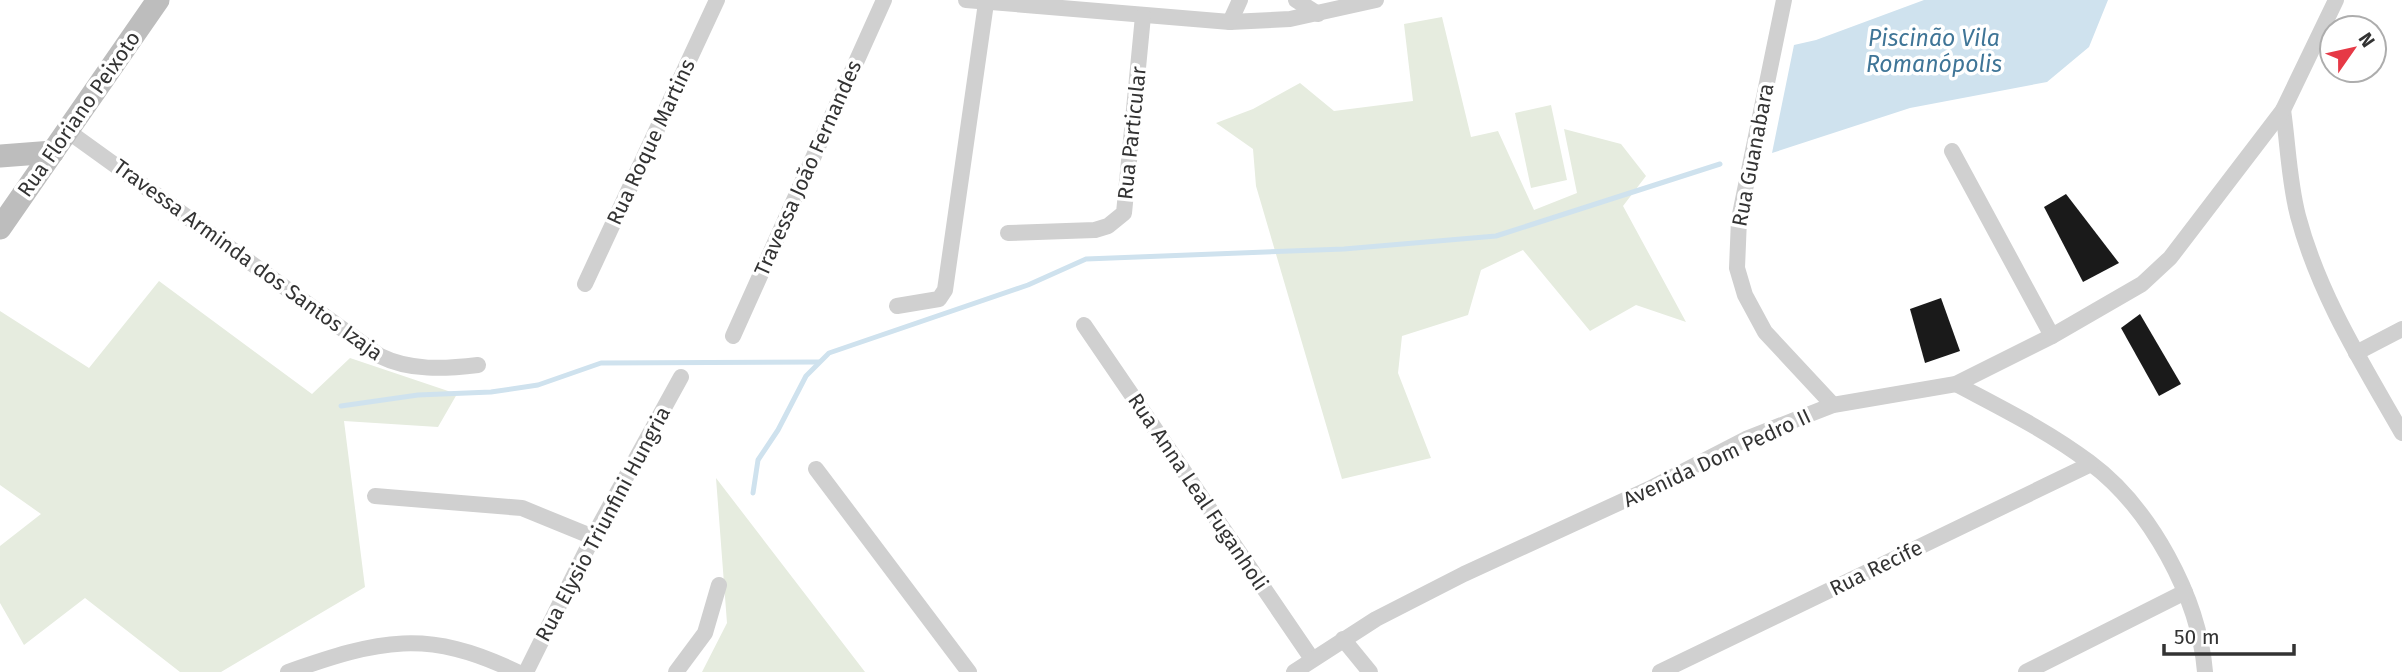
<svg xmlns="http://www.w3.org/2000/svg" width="2402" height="672" font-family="'Fira Sans',sans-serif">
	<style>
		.green { fill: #e6ecdf }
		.water { fill: #cfe2ee }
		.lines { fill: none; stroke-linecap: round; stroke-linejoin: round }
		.stream { stroke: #cfe2ee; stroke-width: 5 }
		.building { fill: #1a1a1a }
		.street { stroke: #d0d0d0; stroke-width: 16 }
		.secondary { stroke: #bdbdbd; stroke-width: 23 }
		.labels { text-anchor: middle; stroke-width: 7; stroke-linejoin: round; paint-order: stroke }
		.street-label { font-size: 21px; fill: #333; stroke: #fff }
		.water-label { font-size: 23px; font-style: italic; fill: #3f7597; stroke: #fff }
	</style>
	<rect width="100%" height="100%" fill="#fff"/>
	<!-- green -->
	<g class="green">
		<polygon points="1442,17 1471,137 1498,131 1534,210 1577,193 1564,129 1621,144 1646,176 1623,206 1686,322 1636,305 1590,331 1523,250 1481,270 1468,315 1402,336 1398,373 1431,458 1342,479 1256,186 1253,149 1216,123 1253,109 1300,83 1334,111 1413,101 1404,24"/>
		<polygon points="1551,105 1567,180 1531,188 1515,113"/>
		<polygon points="159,281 312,394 350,358 457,394 438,427 344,421 365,587 221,672 180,672 85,598 24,645 0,603 0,546 41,514 0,485 0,311 89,368"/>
		<polygon points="716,478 865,672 702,672 727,623"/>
	</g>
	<!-- water -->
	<polygon class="water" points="1924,0 2108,0 2089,47 2047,82 1910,108 1772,153 1794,45 1816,40"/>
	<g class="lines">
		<!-- stream -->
		<g class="stream">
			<polyline points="341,406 418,395 491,392 538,385 601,363 819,362"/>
			<polyline points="753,493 758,460 778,430 806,376 829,353 1028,285 1086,259 1344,249 1496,236 1720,164"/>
		</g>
	</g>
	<!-- building -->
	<g class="building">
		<polygon points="2066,194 2119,263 2083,282 2044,207"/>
		<polygon points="1941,298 1960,351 1925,363 1910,309"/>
		<polygon points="2140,314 2181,384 2159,396 2121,328"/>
	</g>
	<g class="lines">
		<!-- street -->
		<g class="street">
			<polyline points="966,0 1230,22 1290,19 1376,0"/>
			<polyline points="1296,0 1318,14"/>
			<polyline points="1784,0 1739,219 1737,268 1745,295 1765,332 1833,405"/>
			<polyline points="1230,22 1240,0"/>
			<path d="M 2283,110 C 2288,144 2289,182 2298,216 C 2319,295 2362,363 2402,433"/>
			<path d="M 69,132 L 380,356 C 410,371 445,369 478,365"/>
			<polyline points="1952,151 2052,336"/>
			<polyline points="1008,233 1095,230 1108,226 1124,213 1143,16"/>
			<polyline points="585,284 717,0"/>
			<polyline points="897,306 939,299 945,290 986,3"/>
			<polyline points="1084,325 1312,659"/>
			<polyline points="733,336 884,0"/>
			<polyline points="2356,353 2402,329"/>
			<path d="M 1956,384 C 2001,408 2048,431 2089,462 C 2150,507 2199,597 2205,672"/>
			<polyline points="816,469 969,672"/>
			<polyline points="375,496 522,508 593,537"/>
			<polyline points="1343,639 1370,672"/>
			<path d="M 288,672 C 379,640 427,628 517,672"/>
			<polyline points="526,672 593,537 681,377"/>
			<polyline points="676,672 705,633 719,585"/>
			<polyline points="1294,672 1376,619 1464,574 1649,489 1746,439 1833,405 1956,384 2052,336 2142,284 2170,258 2283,110 2336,0"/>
			<polyline points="1660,672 2091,464"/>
			<polyline points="2026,672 2185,592"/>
		</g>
		<!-- secondary -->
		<g class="secondary">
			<polyline points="0,156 53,152"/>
			<polyline points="0,228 158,0"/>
		</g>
	</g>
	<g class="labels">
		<!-- street labels -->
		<g class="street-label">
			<text transform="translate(79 114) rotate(-55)" y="7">Rua Floriano Peixoto</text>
			<text transform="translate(1132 133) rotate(-84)" y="7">Rua Particular</text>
			<text transform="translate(651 142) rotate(-65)" y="7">Rua Roque Martins</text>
			<text transform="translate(1753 155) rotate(-79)" y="7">Rua Guanabara</text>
			<text transform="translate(808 168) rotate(-66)" y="7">Travessa João Fernandes</text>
			<text transform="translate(248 260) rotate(36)" y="7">Travessa Arminda dos Santos Izaja</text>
			<text transform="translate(1717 458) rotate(-25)" y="7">Avenida Dom Pedro II</text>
			<text transform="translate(1198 492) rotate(56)" y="7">Rua Anna Leal Fuganholi</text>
			<text transform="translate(603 524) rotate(-62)" y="7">Rua Elysio Triunfini Hungria</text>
			<text transform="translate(1876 568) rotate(-26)" y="7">Rua Recife</text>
		</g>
		<!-- water labels -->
		<g class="water-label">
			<text x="1934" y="46">Piscinão Vila<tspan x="1934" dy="26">Romanópolis</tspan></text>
		</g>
	</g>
	<!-- north arrow -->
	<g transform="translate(2353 49) rotate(56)"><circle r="33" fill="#ffffff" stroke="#adadad" stroke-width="2"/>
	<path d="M0-5L12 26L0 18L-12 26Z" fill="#e63946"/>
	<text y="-10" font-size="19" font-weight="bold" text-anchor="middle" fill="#333333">N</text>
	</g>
	<!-- scale -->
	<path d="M2164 644v10h130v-10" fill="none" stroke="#333333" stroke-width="3.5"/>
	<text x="2174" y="644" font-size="21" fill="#333333" stroke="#ffffff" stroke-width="5" paint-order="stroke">50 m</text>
</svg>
